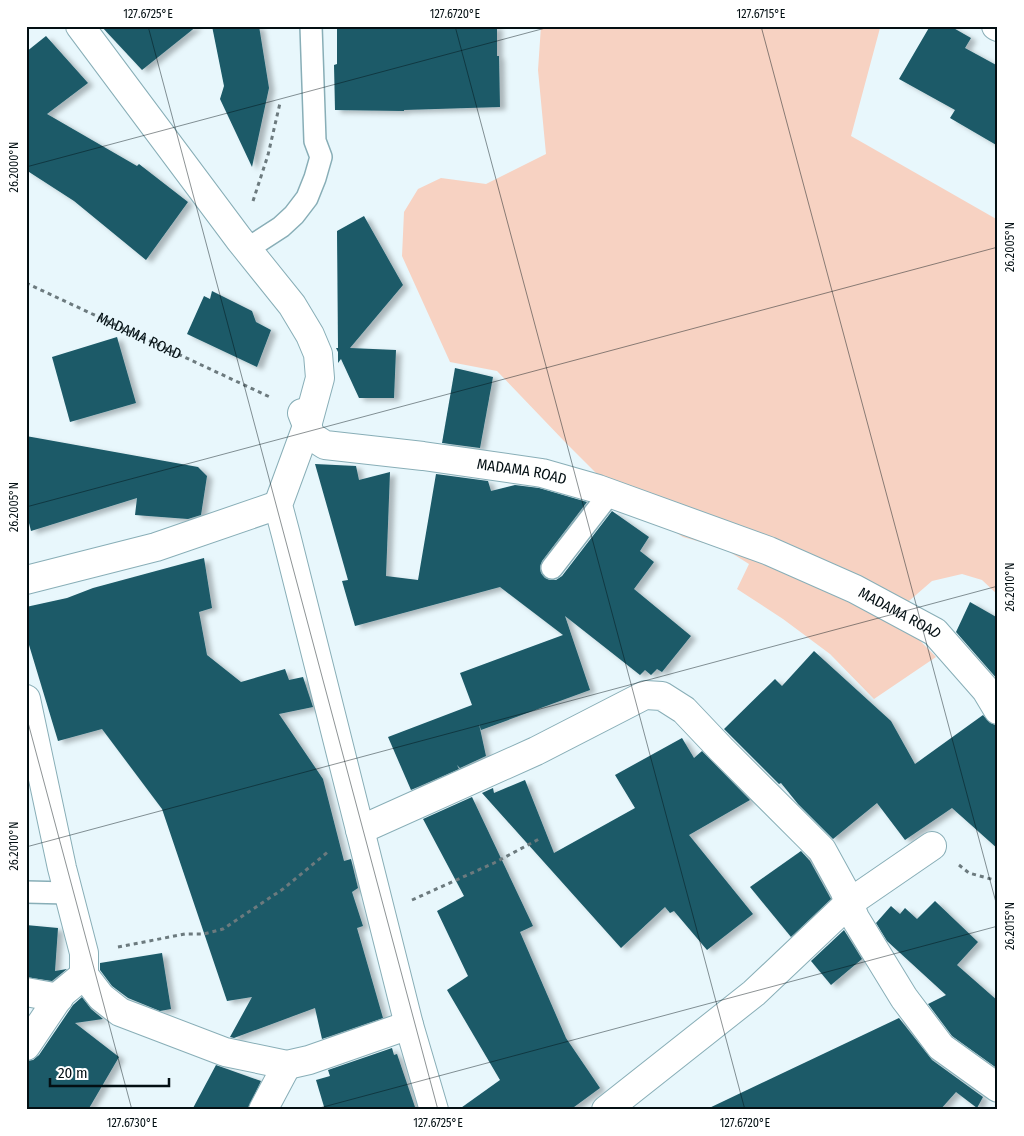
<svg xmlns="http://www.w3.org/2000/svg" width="1024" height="1136" font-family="'Fira Sans Condensed',sans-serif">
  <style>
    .green { fill: #f7d2c2 }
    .building { fill: #1b5a68; filter: url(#shadow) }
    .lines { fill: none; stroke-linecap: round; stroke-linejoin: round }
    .lane-casing { stroke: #88aeb7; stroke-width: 24 }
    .street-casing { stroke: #88aeb7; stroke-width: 30 }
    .path { stroke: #6c7a7e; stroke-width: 3; stroke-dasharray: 4 4; stroke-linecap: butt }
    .lane { stroke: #fff; stroke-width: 21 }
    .street { stroke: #fff; stroke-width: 28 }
    .ticks { fill: none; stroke: #030f13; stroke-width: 1; stroke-opacity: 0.45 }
    .labels { text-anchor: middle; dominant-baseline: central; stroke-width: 5; stroke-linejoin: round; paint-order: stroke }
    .street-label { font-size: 15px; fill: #030f13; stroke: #fff }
    .neatline { fill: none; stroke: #030f13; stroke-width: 2 }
    .ticks-label { font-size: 12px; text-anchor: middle; fill: #030f13 }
  </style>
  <defs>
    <filter id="shadow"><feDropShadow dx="5.5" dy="3" stdDeviation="2.5" flood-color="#0004"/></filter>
  </defs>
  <rect width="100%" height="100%" fill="#e8f7fc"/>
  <path class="green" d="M541,26h340l-1,2 -29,108 147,84v375l-16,-15 -20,-6 -30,7 -38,33 42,43 -62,42 -44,-45 -47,-35 -46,-30 12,-25 -24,-15 -42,-12 -62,-39 -56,-56 -68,-71 -47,-9 -48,-106 2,-44 14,-23 23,-11 45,6 60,-30 -8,-84z"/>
  <g class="building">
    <path d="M101,26h96l-55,44z"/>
    <path d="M212,26h47l10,62 -17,79 -32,-68 4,-13z"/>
    <path d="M337,26h160v30h2l1,51 -96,3v1l-69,-1 -1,-45 3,-1z"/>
    <path d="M930,26h20l21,12 -6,10 33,18v80l-48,-28 5,-8 -56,-31z"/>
    <path d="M46,36l42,47 -41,31 90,52 2,-2 49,38 -42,58 -72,-59 -48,-31v-118z"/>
    <path d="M364,216l39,69 -53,63 46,2 -2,48h-35l-18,-39 -3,4v-11l-2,-4h2l-1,-117z"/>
    <path d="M212,291l40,20 4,11 15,8 -14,37 -70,-33 17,-38 6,3z"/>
    <path d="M117,337l19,66 -66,19 -18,-65z"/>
    <path d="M455,368l38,9 -13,71 -38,-5z"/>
    <path d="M26,436l172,31 9,9 -6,39 -13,4 -53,-4 2,-17 -106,33 -5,-20z"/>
    <path d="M315,464l41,2 3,14 31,-8 -4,104 32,4 18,-106 52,7 3,10 24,-6 24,3 48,14 -45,59 -2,6 1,6 4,5 5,2h6l6,-4 50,-65 37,26 -9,14 14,11 -20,27 57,47 -29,36 -5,-3 -6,6 -6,-5 -5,5 -75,-59 25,74 -109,40 -2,-6 7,32 -26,12 -3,-3 2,4 -48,21 -23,-53 84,-32 -12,-32 103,-38 -63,-48 -145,39 -13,-45 6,-1z"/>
    <path d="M204,558l8,50 -13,4 8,43 34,27 44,-13 4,11 14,-3 10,30 -34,7 44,65 21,82 7,-2 7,29 -6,4 11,34 -6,2 26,90 -61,21 -7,-31 -81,30 -4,-1 22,-40 -25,4 -65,-192 -60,-80 -44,12 -32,-106v-28l41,-9 26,-10z"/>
    <path d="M970,602l28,16v62l-42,-48z"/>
    <path d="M814,651l77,70 24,43 68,-49 7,8 8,3v123l-46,-41 -47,32 -28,-37 -44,36 -35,-35 -17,-21 -2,1 -55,-55 51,-50 7,7z"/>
    <path d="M682,738l12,20 8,-7 48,49 -61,35 64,79 -46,36 -33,-39 -4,2 -5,-6 -44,41 -139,-155 11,-5 1,5 31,-13 29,73 81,-45 -20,-33z"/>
    <path d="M472,797l61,129 -13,6 46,106 34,50 -30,22h-112l42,-30 -53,-90 21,-14 -31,-65 27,-15 -41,-77z"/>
    <path d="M801,851l9,10 21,38 -40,38 -41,-50z"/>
    <path d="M935,901l43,41 -21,23 41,36v68l-46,-33 -24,-32 18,-9 -59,-54 -11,-18 15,-17 9,8 5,-6 12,11z"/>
    <path d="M26,925l32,3 -3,43 12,-2 -15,12 -26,-4z"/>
    <path d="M844,930l18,29 -31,26 -20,-24z"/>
    <path d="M162,953l9,56 -11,2 -32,-13 -16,-12 -12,-16v-7z"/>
    <path d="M82,997l9,12 12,10 -28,4 44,34 -31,53h-62v-49l7,-1 6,-5 34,-50z"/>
    <path d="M899,1018l33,42 51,37 -6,11 -21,-16 -16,18h-235z"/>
    <path d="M392,1048l2,7 3,-1 19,56h-91l-9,-30 14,-4 -2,-6z"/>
    <path d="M216,1065l45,16 -14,29h-55z"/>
  </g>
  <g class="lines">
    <defs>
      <g id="lane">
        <path d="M247,249l34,-22 13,-12 13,-17 8,-20 6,-21 -6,-16 -4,-115"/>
        <path d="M552,568l58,-75"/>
        <path d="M26,892l42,1"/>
      </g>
      <g id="street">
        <path d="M80,26l159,213 53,66 18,30 8,19 2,24 -13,48 -29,79 8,30 123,490 25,85"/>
        <path d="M996,26l2,1"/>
        <path id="s2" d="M302,413l9,23 14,9 98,11 119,17 56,16 171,62 86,38 80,43 51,58 12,20"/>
        <path d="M26,580l130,-33 122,-42"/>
        <path d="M26,699l36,169 22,85v22l17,22 19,15 105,40 62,13 22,-5 100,-35"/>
        <path d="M360,830l176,-79 109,-56 17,1 22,14 37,39 101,101 22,40 11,28 49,80 37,49 57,41"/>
        <path d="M26,992l33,6"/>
        <path d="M26,1046l35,-52 23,-19"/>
        <path d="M263,1110l24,-45"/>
        <path d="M606,1110l148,-117 95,-90 83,-57"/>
      </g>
    </defs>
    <use href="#lane" class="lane-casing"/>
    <use href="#street" class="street-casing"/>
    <g class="path">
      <path d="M253,201l15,-46 12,-52"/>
      <path id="s1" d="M26,283l246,115"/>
      <path d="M959,865l10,8 29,8"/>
      <path d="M412,900l82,-37 45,-24"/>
      <path d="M118,947l67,-13h19l19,-5 60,-40 46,-38"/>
    </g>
    <use href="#lane" class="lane"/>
    <use href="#street" class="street"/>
  </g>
  <path class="ticks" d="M148,26l290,1084M455,26l290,1084M761,26l237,884M26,167l527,-141M26,507l972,-260M26,715l106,395M26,847l972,-261M312,1110l686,-184"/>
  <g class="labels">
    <g class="street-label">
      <text stroke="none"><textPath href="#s1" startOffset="125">MADAMA ROAD</textPath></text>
      <text stroke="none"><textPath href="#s2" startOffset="240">MADAMA ROAD</textPath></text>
      <text stroke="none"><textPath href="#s2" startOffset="645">MADAMA ROAD</textPath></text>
    </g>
  </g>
  <rect width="1024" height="1136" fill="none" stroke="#ffffff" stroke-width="55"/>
  <path d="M50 1078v8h119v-8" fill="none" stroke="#030f13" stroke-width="2.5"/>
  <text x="58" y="1078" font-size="15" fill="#030f13" stroke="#ffffff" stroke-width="4" paint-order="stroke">20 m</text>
  <rect x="28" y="28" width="968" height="1080" class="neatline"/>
  <g class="ticks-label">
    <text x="148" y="18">127.6725°E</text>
    <text x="455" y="18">127.6720°E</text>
    <text x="761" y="18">127.6715°E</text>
    <text transform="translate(14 167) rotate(-90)" y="4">26.2000°N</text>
    <text transform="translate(1010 247) rotate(-90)" y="4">26.2005°N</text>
    <text transform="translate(14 507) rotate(-90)" y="4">26.2005°N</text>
    <text transform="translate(1010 587) rotate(-90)" y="4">26.2010°N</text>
    <text transform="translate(14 846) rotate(-90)" y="4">26.2010°N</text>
    <text transform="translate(1010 926) rotate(-90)" y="4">26.2015°N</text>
    <text x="132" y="1127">127.6730°E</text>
    <text x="438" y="1127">127.6725°E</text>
    <text x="745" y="1127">127.6720°E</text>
  </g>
</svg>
